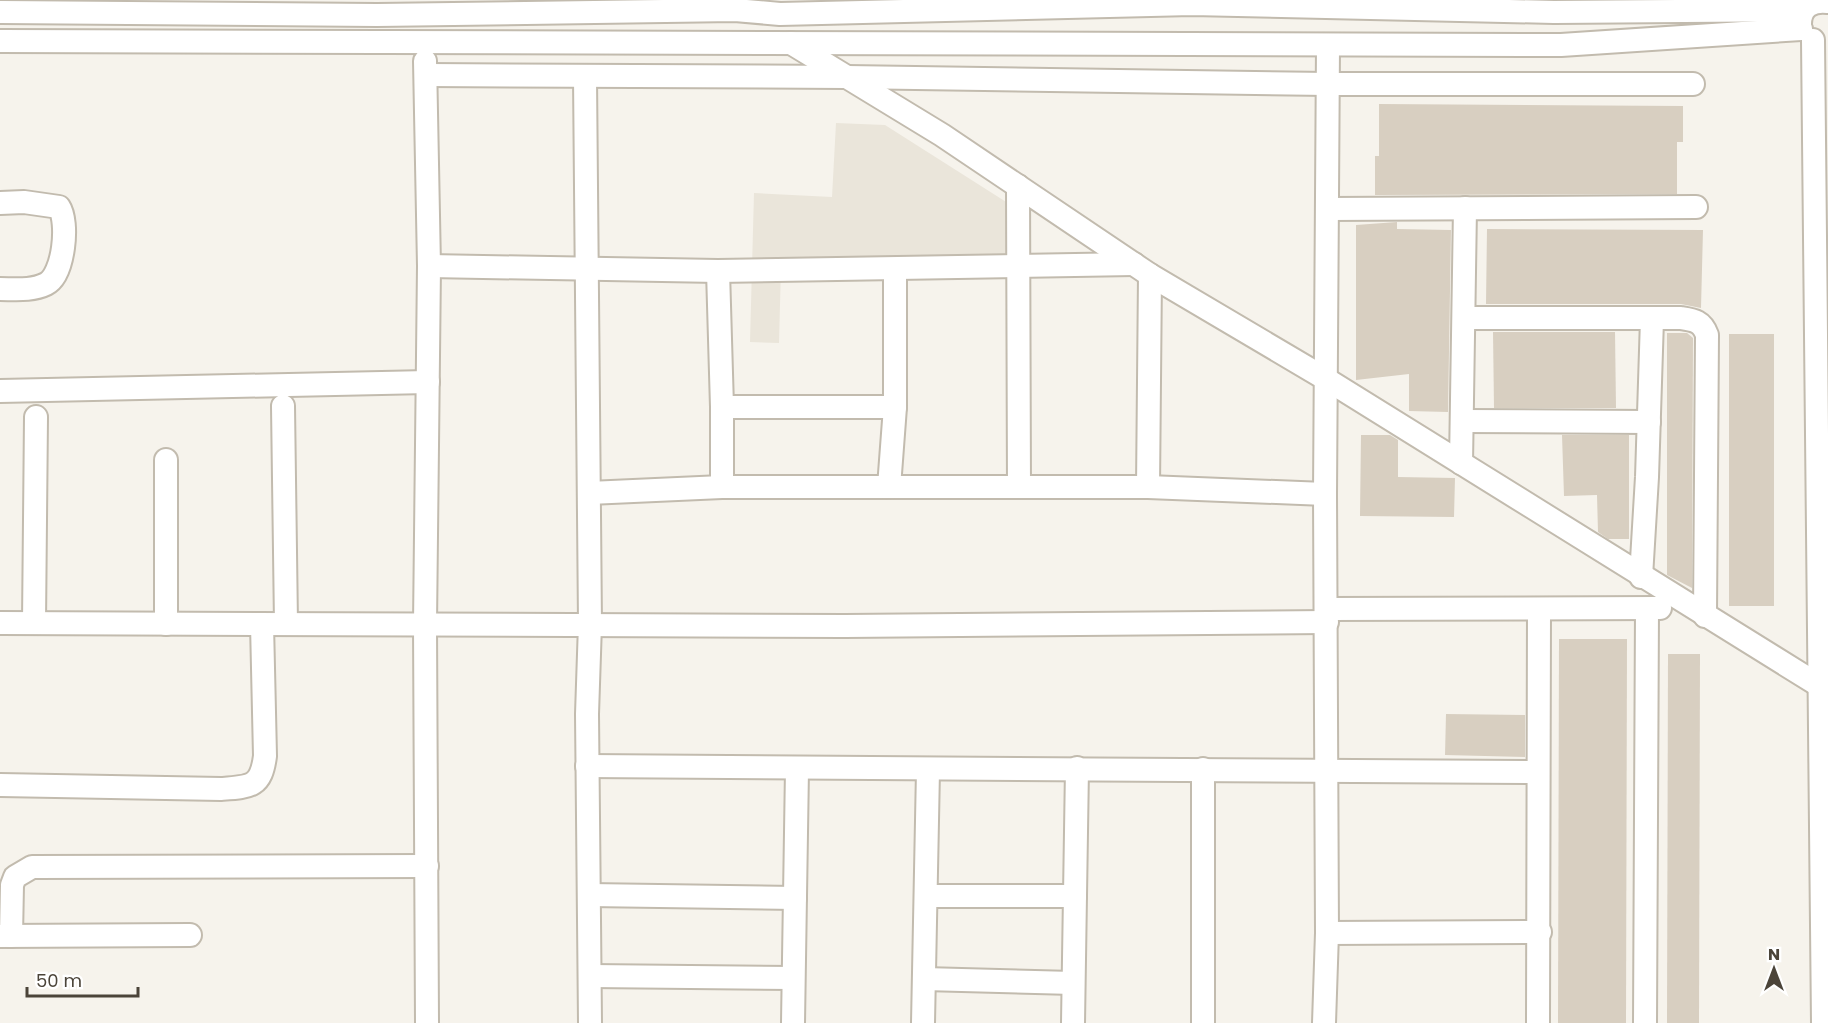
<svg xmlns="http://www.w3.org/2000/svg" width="1828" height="1023" font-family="Poppins,sans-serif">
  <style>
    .residential { fill: #eae5da }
    .building { fill: #d8cfc1 }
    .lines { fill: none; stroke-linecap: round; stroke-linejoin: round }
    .minor-casing { stroke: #c2bbae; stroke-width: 26 }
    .minor { stroke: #fff; stroke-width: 22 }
  </style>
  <rect width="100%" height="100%" fill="#f6f3ec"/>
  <path class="residential" d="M836,123l49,2 140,89 -1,59 -243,-6 -2,76 -29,-1 4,-149 78,4z"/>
  <g class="building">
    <path d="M1379,104l304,2v36h-6v52l-302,1v-39h4z"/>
    <path d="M1397,222v7l54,1 -3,182 -39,-1v-37l-53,6v-155z"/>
    <path d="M1487,229l216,1 -2,78 -20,-4h-195z"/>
    <path d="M1493,332h122l1,76h-122z"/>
    <path d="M1667,333h20l6,5 -1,250 -25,-13z"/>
    <rect x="1729" y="334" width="45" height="272"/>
    <path d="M1361,435h29l8,5v37l57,1 -1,39 -94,-1z"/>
    <path d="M1562,435h67v104h-21l-10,-7 -1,-37 -33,1z"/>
    <path d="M1559,639h68l-1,384h-68z"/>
    <path d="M1668,654h32l-1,369h-32z"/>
    <path d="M1446,714l79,1v42l-80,-2z"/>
  </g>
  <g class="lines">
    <defs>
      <g id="minor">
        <path d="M0,12l377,3 358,-5 45,4 412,-10 362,8 248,-2"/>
        <path d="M1800,24c0,-17 12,-24 28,-22"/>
        <path d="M1813,40l10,983"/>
        <path d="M0,41l1561,4 240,-16"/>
        <path d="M791,43l151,92 208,140 176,104 502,312"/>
        <path d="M425,61l4,205 -4,359 2,398"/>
        <path d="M426,75l421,2 481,7h365"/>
        <path d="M585,77l5,547 -3,90 3,309"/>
        <path d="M1018,186l1,301"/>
        <path d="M0,203l24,-1 35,5c10,15 5,68 -13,77 -14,7 -31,5 -46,5"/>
        <path d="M1329,209l367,-2"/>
        <path d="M429,266l289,5 416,-7"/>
        <path d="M895,269v138h-173v80h426l177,7"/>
        <path d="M718,271l4,136"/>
        <path d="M1465,318h216c13,2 21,3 26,17l-2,281"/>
        <path d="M0,391l428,-9"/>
        <path d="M283,406l3,218"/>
        <path d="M1463,421l186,1"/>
        <path d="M166,460v164"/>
        <path d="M1461,463l4,-255"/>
        <path d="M889,487l6,-80"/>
        <path d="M1148,487l2,-212"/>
        <path d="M589,493l133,-6"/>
        <path d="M1641,577l6,-100 5,-158"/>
        <path d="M1327,609l333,-1"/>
        <path d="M0,623l845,3 482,-4"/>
        <path d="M34,623l2,-206"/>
        <path d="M587,766c317,5 634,2 951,6"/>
        <path d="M0,785l221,4c30,-2 40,-2 44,-33l-3,-132"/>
        <path d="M589,895l206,3"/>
        <path d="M926,896h149"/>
        <path d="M1327,933l213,-1"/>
        <path d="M0,936l190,-1"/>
        <path d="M11,936l1,-51 3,-8 17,-10 395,-1"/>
        <path d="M591,976l202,2"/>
        <path d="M924,979l149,4"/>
        <path d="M793,1023l4,-254"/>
        <path d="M923,1023l5,-253"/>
        <path d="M1073,1023l4,-255"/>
        <path d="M1203,1023v-254"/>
        <path d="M1324,1023l3,-90 -2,-439 3,-448"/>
        <path d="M1538,1023l1,-413"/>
        <path d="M1645,1023l2,-414"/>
      </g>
    </defs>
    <use href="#minor" class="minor-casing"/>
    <use href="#minor" class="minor"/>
  </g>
  <g transform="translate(1774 969)" stroke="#ffffff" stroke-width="4.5" paint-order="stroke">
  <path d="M0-4.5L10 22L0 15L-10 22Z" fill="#4b4439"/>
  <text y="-9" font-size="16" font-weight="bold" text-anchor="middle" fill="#4b4439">N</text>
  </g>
  <path d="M27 987v9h111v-9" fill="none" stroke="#4b4439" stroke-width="3"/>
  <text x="36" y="987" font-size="18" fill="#4b4439" stroke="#ffffff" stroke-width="4.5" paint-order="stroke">50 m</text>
</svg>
